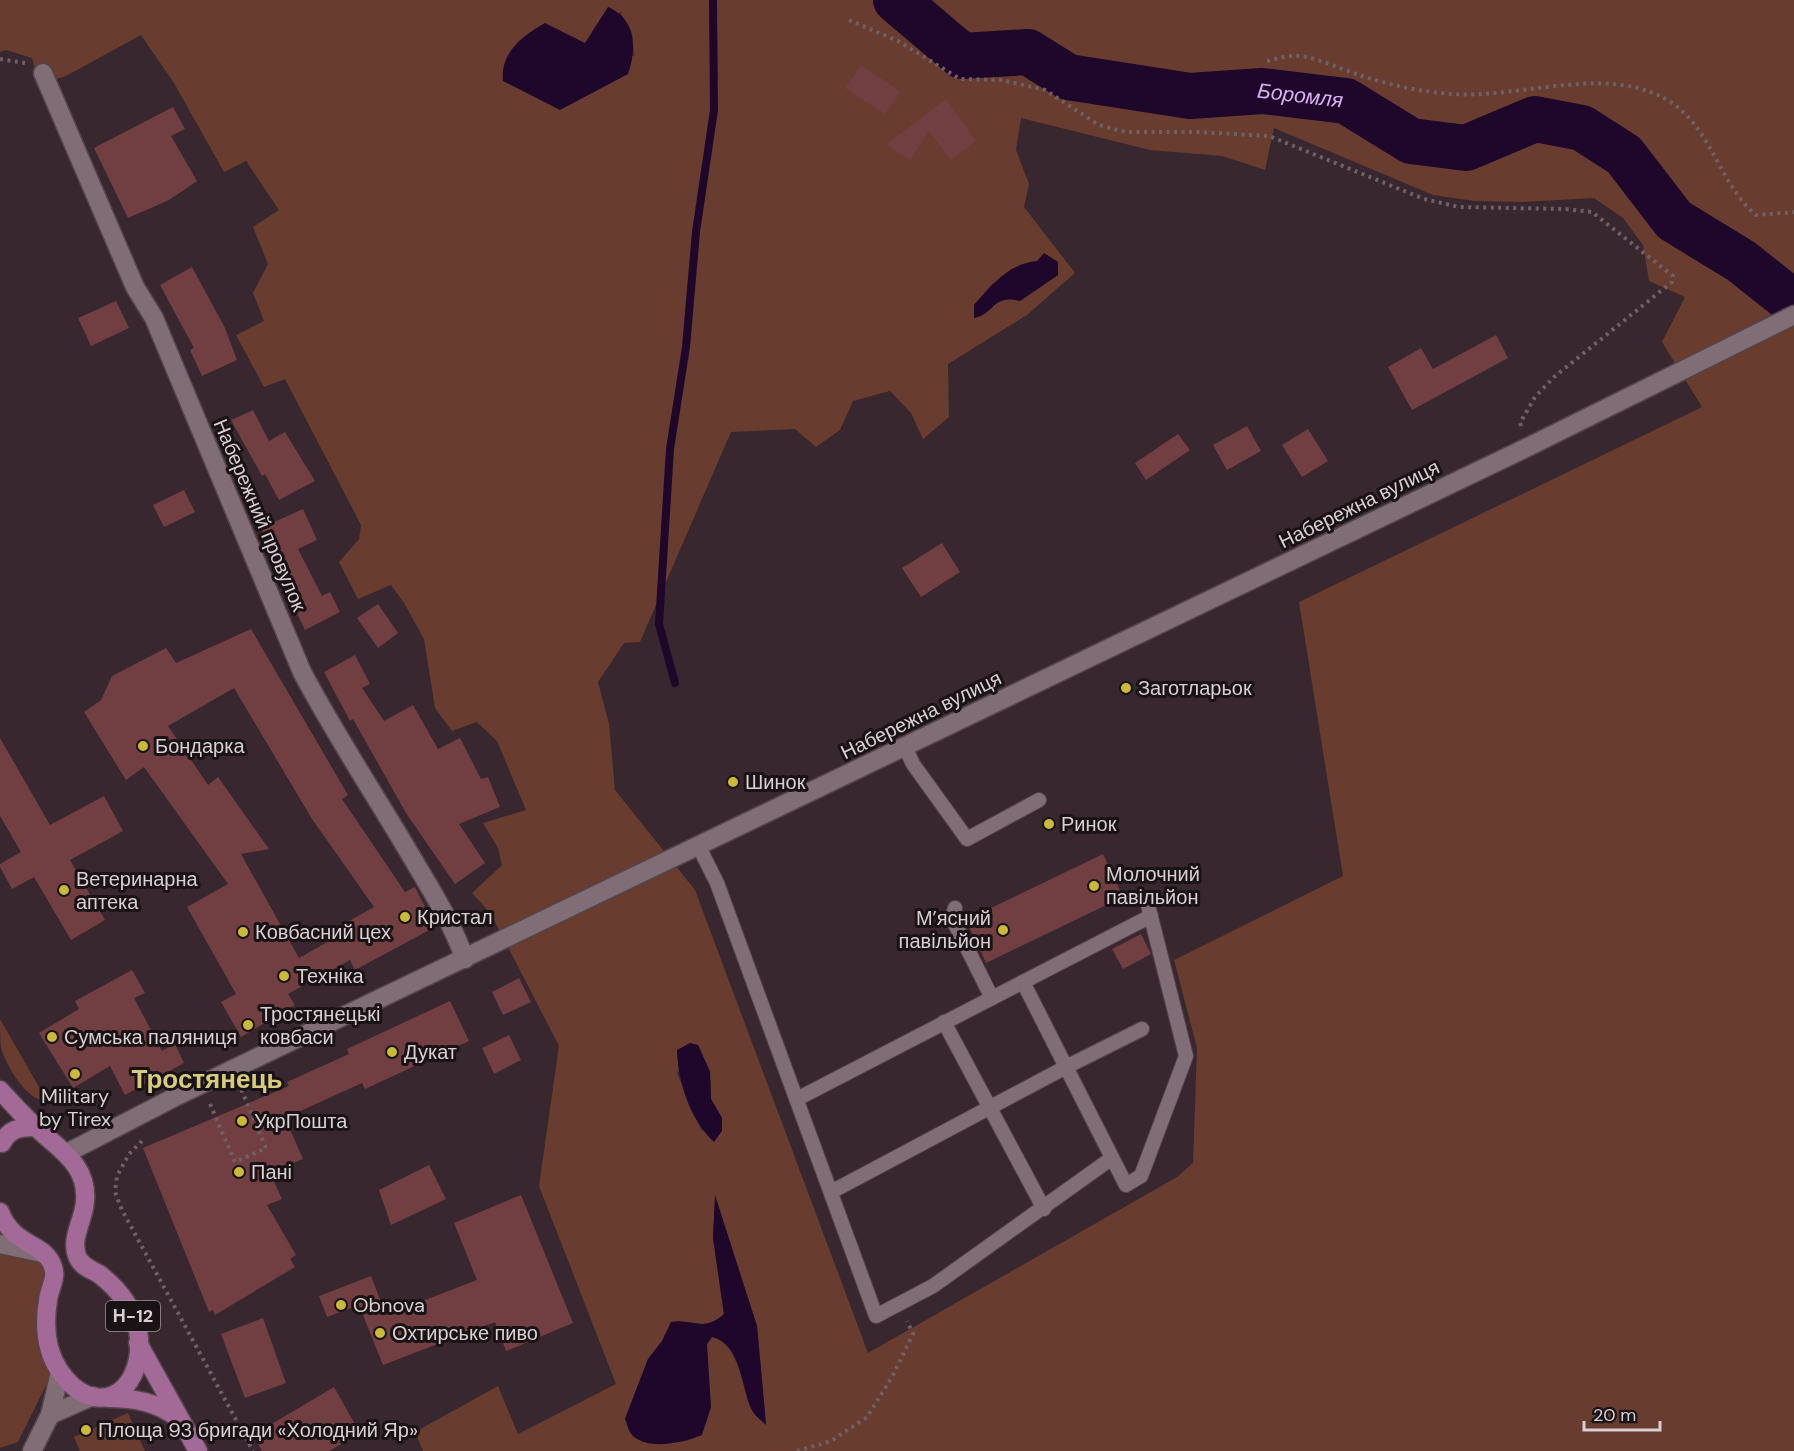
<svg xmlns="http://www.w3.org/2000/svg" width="1794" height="1451" font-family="'DM Sans',sans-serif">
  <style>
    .green { fill: #683c2f; fill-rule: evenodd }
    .water { fill: #1e072a }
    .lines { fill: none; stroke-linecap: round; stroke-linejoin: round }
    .stream { stroke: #1e072a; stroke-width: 8 }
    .river { stroke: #1e072a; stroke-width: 46 }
    .building { fill: #713f42; fill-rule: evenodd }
    .lane-casing { stroke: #53454b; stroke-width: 16 }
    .street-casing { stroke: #53454b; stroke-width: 21 }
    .secondary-casing { stroke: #53454b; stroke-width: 21 }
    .primary-casing { stroke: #53454b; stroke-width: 21 }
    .path { stroke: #6f6066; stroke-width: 4; stroke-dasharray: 3 4.5; stroke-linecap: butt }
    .lane { stroke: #816d75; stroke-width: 14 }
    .street { stroke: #816d75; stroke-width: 18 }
    .secondary { stroke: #816d75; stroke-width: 18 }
    .primary { stroke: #a36a97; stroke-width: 18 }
    .poi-dot { fill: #cbba39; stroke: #1a1315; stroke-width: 2 }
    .labels { text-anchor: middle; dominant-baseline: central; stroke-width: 6; stroke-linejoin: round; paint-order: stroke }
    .shield { fill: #1a1315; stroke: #a09699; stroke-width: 1.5 }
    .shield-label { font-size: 18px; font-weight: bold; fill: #d9ced2 }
    .street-label { font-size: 20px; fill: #d9ced2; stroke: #1a1315 }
    .poi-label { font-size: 20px; fill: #d9ced2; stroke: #1a1315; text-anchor: start }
    .water-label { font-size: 21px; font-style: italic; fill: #d9b2f4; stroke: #1a1315 }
    .district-label { font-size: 26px; font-weight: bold; fill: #d7cc7e; stroke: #1a1315 }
  </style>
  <rect width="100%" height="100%" fill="#38272e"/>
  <g class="green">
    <path d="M0,0h1794v1451h-1371l-8,-19 83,-46 20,48 98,-50 -77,-198 20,-140 -68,-132 -19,-21 30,-28 -4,-17 -15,-25 43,-13 -29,-69 -20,-19 -25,9 -17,-23 -11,-69 -20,-36 -13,-18 -33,14 -19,-37 20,-23 2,-14 -76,-146 -21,8 -28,-52 28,-14 -11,-28 15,-29 -15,-37 26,-17 -33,-49 -22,11 -50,-89 -33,-48 -75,41 -27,8 -7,-26 -26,-8 -6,2zM620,12l12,21 2,23 -49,-13zM1021,118l129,32 72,6 43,14 9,-42 159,67 41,6 48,1 72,-4 29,20 20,27 6,36 36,16 -23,45 40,65 -403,195 44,274 -169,84 23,88 -4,115 -16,14 -309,176 -173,-463 -80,-100 -6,-66 -11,-42 26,-39 16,-1 91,-210 64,-3 21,18 24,-17 13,-29 37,-10 21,22 12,26 26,-22 -1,-53 79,-49 48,-42 -51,-66 5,-23 -13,-34zM1037,261l21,14 -38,26c-19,-6 -31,6 -46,17v-13l18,-21zM698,1045l12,26 1,28 11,19 -20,13 -25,-58zM715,1197l42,129 9,98c-26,-19 -21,-79 -54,-87l-5,7 -5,91 -16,6 -25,3 -36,-25 23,-60 14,-18 9,-18c22,-5 32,10 53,-9l-11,-76z"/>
    <path d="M0,1019l46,80 -2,1c-18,0 -38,-35 -43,-52 -1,-8 -1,-20 -1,-29z"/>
    <path d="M0,1248l43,5 13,112 -38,77 -18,6z"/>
    <path d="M128,1413l17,38h-65l-6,-14z"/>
  </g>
  <g class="water">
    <path d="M608,7c28,12 29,41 20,67l-68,36 -57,-29c-3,-28 19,-45 42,-58l40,20z"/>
    <path d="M1044,253l14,9v13l-38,26c-27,-8 -25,13 -46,17v-13c19,-21 34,-41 63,-44z"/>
    <path d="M690,1043l8,2 12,27 1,27 11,19v13l-8,11c-24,-22 -36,-60 -37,-92z"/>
    <path d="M715,1195l42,131 9,99c-4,-4 -10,-8 -13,-13 -13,-23 -10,-68 -41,-75l-5,7 4,63 -9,28c-18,7 -52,16 -69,1 -4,-3 -6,-12 -8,-17l23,-60 14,-18 9,-19c21,-4 33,11 53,-8l-11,-76z"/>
  </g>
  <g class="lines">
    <path class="stream" d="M675,683l-16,-59 11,-175 16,-102 10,-115 18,-122 -1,-110"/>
    <path class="river" id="s1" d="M896,0l66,56 66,-4 40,25 122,19 72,-5 84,10 65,40 55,7 69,-29 47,9 42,27 50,65 67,41 53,42"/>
  </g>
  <g class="building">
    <path d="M861,65l40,27 -16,22 -40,-26z"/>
    <path d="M946,99l30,42 -25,19 -22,-29 -19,29 -24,-15z"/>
    <path d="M173,107l12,22 -14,7 26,45 -28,19 -41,18 -34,-70z"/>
    <path d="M192,267l33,61 12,32 -35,16 -12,-26 4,-2 -34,-63z"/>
    <path d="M116,301l13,27 -38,18 -13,-28z"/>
    <path d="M1496,335l12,23 -96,52 -24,-43 33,-19 12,21z"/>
    <path d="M253,410l16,31 16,-9 30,49 -36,19 -14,-26 -3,2 -31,-56z"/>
    <path d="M1247,426l14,25 -34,19 -14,-25z"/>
    <path d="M1308,429l20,32 -26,16 -20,-32z"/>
    <path d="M1178,434l12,16 -44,30 -11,-17z"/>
    <path d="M184,490l11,22 -31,15 -11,-22z"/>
    <path d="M303,509l14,31 -19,9 24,47 8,-4 10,20 -35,18 -29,-60 4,-2 -19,-40z"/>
    <path d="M942,543l18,29 -39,25 -19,-29z"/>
    <path d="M378,604l20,29 -20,15 -21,-30z"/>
    <path d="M251,629l97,166 -6,4 63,93 10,-5 20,40 -80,43 -5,-10 -62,34 7,11 -54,32 -20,-35 15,-8 -49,-87 41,-23 -84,-117 -18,13 -42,-68 17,-12 11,-24 54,-28 10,15zM234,688l78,131 62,88 -39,22 3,7 -39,22 -58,-104 28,-5 -51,-72 -10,8 -40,-59z"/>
    <path d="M355,655l15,29 -8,4 22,33 29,-16 25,44 22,-11 21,41 7,-2 12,30 -41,17 26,39 -30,21 -49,-71 -53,-94 -3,2 -26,-49z"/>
    <path d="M0,738l50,87 54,-29 19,35 -53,29 35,60 -34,20 -37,-63 -22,12 -12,-22v-3l21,-12 -21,-36z"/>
    <path d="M1103,854l20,43 -137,66 -20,-43z"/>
    <path d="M1141,934l10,20 -28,15 -11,-20z"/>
    <path d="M132,970l13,23 -11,5 28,53 13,-7 9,19 -59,32 -15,-29 -37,22 -34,-55 40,-24 -4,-8z"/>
    <path d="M519,978l12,24 -28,13 -11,-23z"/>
    <path d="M450,1001l19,40 -104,48 -3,-6 -77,35 18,41 -33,14 12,26 -15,6 29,50 -6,4 5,8 -80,48 -2,-5 -4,2 -66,-164 146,-62 -2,-4 62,-28 -2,-5z"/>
    <path d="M509,1035l12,25 -27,14 -12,-26z"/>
    <path d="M429,1165l17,34 -55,26 -12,-35z"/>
    <path d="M521,1195l52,128 -67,28 -11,-29 -112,43 -24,-60 -32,12 -8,-21 52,-20 15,39 91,-35 -23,-57z"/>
    <path d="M263,1318l23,65 -41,15 -24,-64z"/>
    <path d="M334,1387l26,46 -31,18h-67l-9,-16z"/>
  </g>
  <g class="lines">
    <defs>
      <g id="lane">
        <path d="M905,747l8,17 54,75 72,-39"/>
        <path d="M699,847l18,36 159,433 57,-30 179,-128"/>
        <path d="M955,908l-3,10 40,80 159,-82"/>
        <path d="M1023,982l43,85 76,-38"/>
        <path d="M944,1022l100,187"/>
        <path d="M797,1099l195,-101"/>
        <path d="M831,1192l235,-125 60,118 15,-9 45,-120 -39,-155"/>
      </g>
      <g id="street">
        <path d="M43,73l92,214 19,31 148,354c35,66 77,129 115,194 18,30 36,60 48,93"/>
        <path d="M0,1244l42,9"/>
        <path d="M50,1415l43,-19"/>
        <path d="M32,1451l18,-36 10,-43"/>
      </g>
      <path id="secondary" d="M67,1153l108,-56 1355,-651 264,-131"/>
      <g id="primary">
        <path d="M0,1090c12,13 24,27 38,39 22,21 50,36 47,72 -1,20 -16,38 -7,57 4,9 13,11 21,16 20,15 38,38 40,64 4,57 -45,84 -80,32 -14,-21 -15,-45 -11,-70 2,-15 11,-23 3,-38 -11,-20 -38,-17 -51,-50"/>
        <path d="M2,1143c7,-14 18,-16 33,-16"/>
        <path d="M138,1343l60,108"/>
        <path d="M108,1398c26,0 49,4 70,20"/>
      </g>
    </defs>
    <use href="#lane" class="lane-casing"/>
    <use href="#street" class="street-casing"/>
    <use href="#secondary" class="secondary-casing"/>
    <use href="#primary" class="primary-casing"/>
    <g class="path">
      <path d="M849,20l49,21 62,38 42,1 43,10 54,35 26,7h73l71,4 155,63 35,8 106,2 27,3 81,64 -1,6 -118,95 -19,20 -15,26 2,5"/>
      <path d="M0,59l25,4"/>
      <path d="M1267,61c9,-2 18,-5 27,-5 15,-2 49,14 65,19 30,10 62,17 94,19 68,5 158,-32 219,9 40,27 48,82 84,112l38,-3"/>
      <path d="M210,1104l25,58 31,-14 -25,-59"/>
      <path d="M142,1141l-13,13 -12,22 -2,16 7,18 131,241"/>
      <path d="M797,1451l34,-10 36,-24 25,-40 21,-43 -6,-13"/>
    </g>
    <use href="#lane" class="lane"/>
    <use href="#street" class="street"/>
    <use href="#secondary" class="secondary"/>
    <use href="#primary" class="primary"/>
  </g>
  <g class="poi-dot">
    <circle cx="1126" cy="688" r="6"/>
    <circle cx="143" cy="746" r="6"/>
    <circle cx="733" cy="782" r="6"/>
    <circle cx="1049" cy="824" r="6"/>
    <circle cx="1094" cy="886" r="6"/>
    <circle cx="64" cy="890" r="6"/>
    <circle cx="405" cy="917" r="6"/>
    <circle cx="1003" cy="930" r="6"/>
    <circle cx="243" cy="932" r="6"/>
    <circle cx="284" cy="976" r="6"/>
    <circle cx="248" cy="1025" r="6"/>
    <circle cx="52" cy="1037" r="6"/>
    <circle cx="392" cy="1052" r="6"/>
    <circle cx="75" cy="1074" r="6"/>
    <circle cx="242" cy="1121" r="6"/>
    <circle cx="239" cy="1172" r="6"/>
    <circle cx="341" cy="1305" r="6"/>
    <circle cx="380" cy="1333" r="6"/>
    <circle cx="86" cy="1430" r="6"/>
  </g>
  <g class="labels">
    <rect class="shield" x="106" y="1301" width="54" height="30" rx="4.5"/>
    <g class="shield-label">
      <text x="133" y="1316">Н-12</text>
    </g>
    <g class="street-label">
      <text transform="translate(1359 504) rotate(-26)">Набережна вулиця</text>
      <text transform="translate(260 515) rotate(67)">Набережний провулок</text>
      <text transform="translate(921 715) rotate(-26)">Набережна вулиця</text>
    </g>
    <g class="poi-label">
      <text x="1138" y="688">Заготларьок</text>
      <text x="155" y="746">Бондарка</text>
      <text x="745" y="782">Шинок</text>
      <text x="1061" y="824">Ринок</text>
      <text x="1106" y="874">Молочний<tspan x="1106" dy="23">павільйон</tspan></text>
      <text x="76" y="879">Ветеринарна<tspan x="76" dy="23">аптека</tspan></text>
      <text x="417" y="917">Кристал</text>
      <text x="991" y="918" text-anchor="end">М’ясний<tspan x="991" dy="23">павільйон</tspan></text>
      <text x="255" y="932">Ковбасний цех</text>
      <text x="296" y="976">Техніка</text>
      <text x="260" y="1014">Тростянецькі<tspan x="260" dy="23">ковбаси</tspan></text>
      <text x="64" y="1037">Сумська паляниця</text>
      <text x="404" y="1052">Дукат</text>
      <text x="75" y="1096" text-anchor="middle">Military<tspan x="75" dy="23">by Tirex</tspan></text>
      <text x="254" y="1121">УкрПошта</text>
      <text x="251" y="1172">Пані</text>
      <text x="353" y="1305">Obnova</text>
      <text x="392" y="1333">Охтирське пиво</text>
      <text x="98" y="1430">Площа 93 бригади «Холодний Яр»</text>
    </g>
    <g class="water-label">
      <text stroke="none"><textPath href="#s1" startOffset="434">Боромля</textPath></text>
    </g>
    <g class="district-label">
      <text x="207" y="1079">Тростянець</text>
    </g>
  </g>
  <path d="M1584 1421v9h76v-9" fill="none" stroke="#d9ced2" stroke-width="3"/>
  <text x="1593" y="1421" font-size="18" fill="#d9ced2" stroke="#1a1315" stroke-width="4.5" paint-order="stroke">20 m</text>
</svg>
